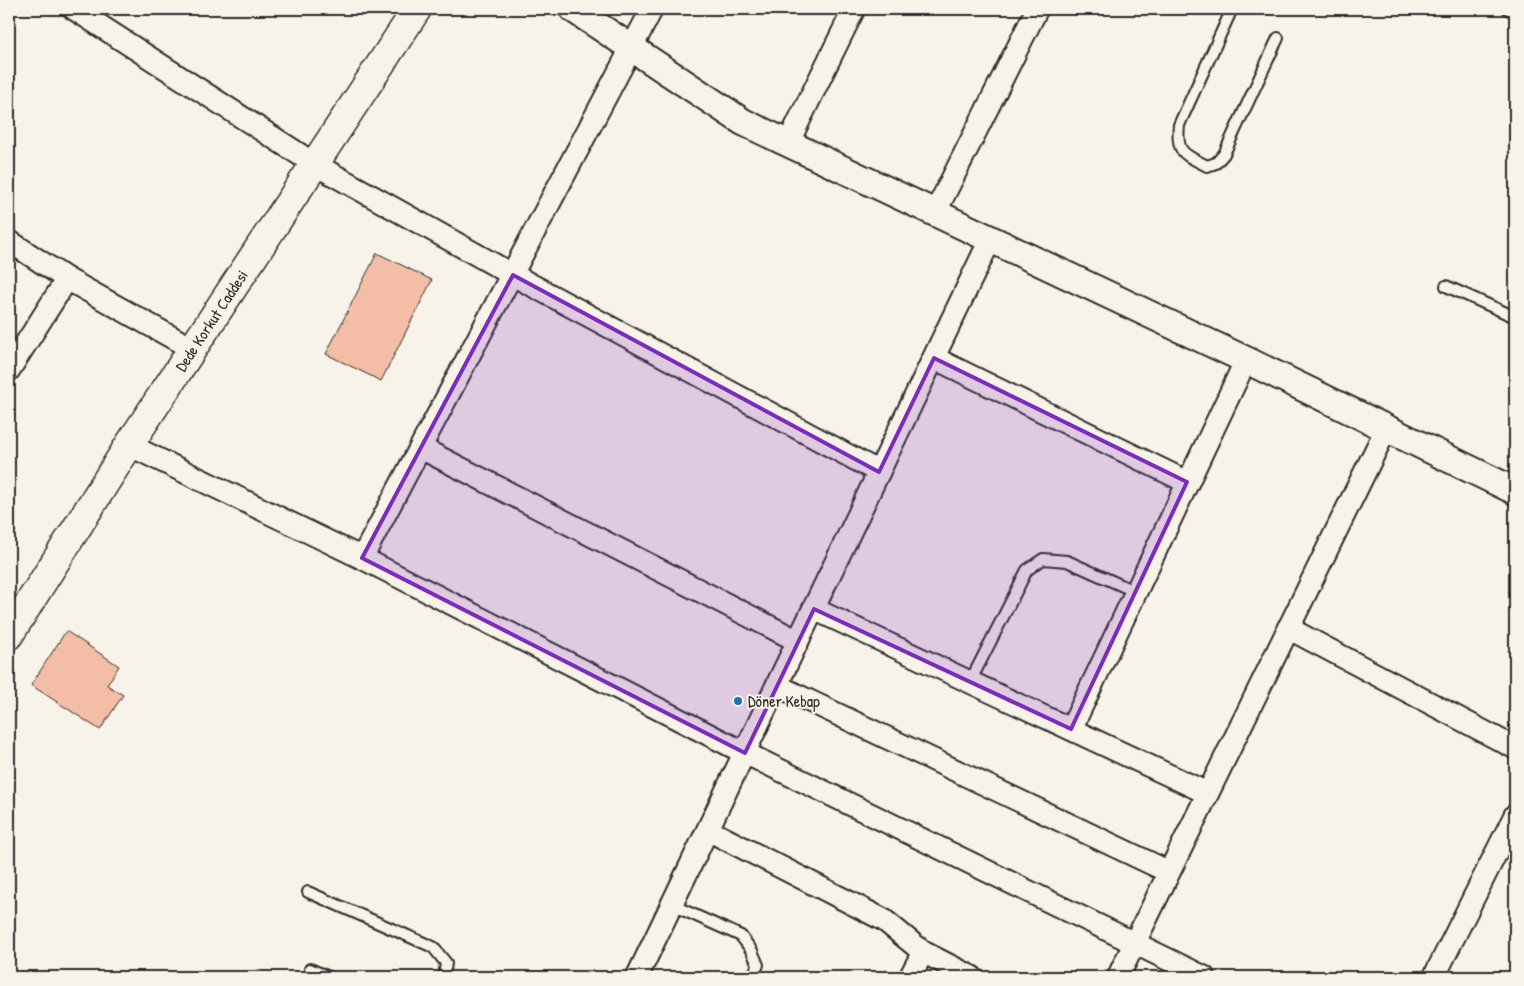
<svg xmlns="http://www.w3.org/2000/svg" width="1524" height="986" font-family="'Patrick Hand',sans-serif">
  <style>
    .building { fill: #f4bea6; stroke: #2b2b2b }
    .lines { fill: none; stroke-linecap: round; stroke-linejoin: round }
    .service-casing { stroke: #2b2b2b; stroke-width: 14 }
    .minor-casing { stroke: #2b2b2b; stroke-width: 25 }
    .tertiary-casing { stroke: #2b2b2b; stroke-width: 30 }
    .secondary-casing { stroke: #2b2b2b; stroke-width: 31 }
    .service { stroke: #f7f3e8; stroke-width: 10 }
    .minor { stroke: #f7f3e8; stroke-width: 21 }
    .tertiary { stroke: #f7f3e8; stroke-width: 26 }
    .secondary { stroke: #f7f3e8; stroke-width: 28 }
    .marked { fill: #7b2cbf; fill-opacity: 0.2; stroke: #7b2cbf; stroke-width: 4; stroke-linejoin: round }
    .poi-dot { fill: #1f6fb2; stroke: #f7f3e8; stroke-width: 2 }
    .labels { text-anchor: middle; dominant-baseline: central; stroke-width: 4; stroke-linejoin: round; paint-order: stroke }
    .street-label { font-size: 16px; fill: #2b2b2b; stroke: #f7f3e8 }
    .poi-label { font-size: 16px; fill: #2b2b2b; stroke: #f7f3e8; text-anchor: start }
  </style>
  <rect width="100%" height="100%" fill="#f7f3e8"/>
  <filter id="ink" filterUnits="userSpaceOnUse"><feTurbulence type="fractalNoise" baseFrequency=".02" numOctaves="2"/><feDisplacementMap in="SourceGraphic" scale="10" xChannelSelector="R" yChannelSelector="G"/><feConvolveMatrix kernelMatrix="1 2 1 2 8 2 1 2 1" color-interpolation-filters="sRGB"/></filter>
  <g filter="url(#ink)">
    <g class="building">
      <path d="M377,253l55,27 -51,101 -55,-27z"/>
      <path d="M66,631l53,35 -12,19 16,10 -23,35 -69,-45z"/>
    </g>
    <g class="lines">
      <defs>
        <g id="service">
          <path d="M1232,9l-53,116c-3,29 5,29 28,41l9,-3 8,-9 54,-116"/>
          <path d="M1508,9l7,3"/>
          <path d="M1446,286l69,31"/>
          <path d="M970,682l57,-112 16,-11 24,2 67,30"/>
          <path d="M308,892l125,55 13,16 -2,14"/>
          <path d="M672,905l69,31 11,15 6,14 -6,12"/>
          <path d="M310,969l19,8"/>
        </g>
        <g id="minor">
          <path d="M74,9l242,156 197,110 366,197"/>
          <path d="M788,143l66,-134"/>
          <path d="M935,213l102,-204"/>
          <path d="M9,241l58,38 126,70"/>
          <path d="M934,358l253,124"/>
          <path d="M9,370l58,-91"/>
          <path d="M129,445l233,113 383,195 459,224"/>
          <path d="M421,448l377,193"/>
          <path d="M362,558l290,-549"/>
          <path d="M814,609l393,184"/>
          <path d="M1288,628l227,120"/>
          <path d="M778,686l391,186"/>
          <path d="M1071,729l175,-369"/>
          <path d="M708,830l176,90 39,32 49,25"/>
          <path d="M637,977l353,-737"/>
          <path d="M910,977l13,-25"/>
          <path d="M1118,977l268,-548"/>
          <path d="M1434,977l81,-162"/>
        </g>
        <path id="tertiary" d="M573,9l170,113 503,238 269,131"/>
        <g id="secondary">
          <path id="s1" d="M9,635l120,-190 288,-436"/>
        </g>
      </defs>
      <use href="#service" class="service-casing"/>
      <use href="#minor" class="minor-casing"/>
      <use href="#tertiary" class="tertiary-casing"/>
      <use href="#secondary" class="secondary-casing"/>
      <use href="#service" class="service"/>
      <use href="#minor" class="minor"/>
      <use href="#tertiary" class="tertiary"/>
      <use href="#secondary" class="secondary"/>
    </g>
  </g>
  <path class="marked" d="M513,275l366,197 55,-114 253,124 -116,247 -257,-120 -69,144 -383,-195z"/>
  <circle class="poi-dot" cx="738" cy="701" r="5"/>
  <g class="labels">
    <g class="street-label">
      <text stroke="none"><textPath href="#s1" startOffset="374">Dede Korkut Caddesi</textPath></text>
    </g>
    <g class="poi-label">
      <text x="748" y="701">Döner Kebap</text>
    </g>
  </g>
  <rect width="1524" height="986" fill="none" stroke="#f7f3e8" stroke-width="30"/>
  <rect x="15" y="15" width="1494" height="956" fill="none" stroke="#2b2b2b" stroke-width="2" filter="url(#ink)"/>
</svg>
